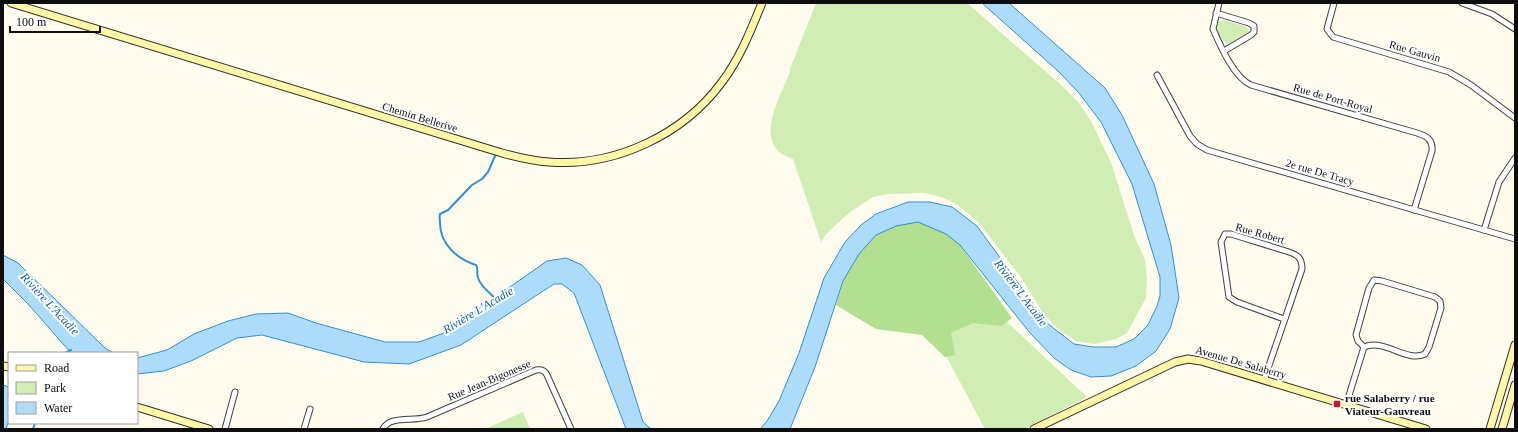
<svg xmlns="http://www.w3.org/2000/svg" width="1518" height="432" font-family="Georgia,serif">
  <style>
    .green { fill: #d0edb3 }
    .forest { fill: #b3df91 }
    .water { fill: #addcfb; stroke: #2e91d8 }
    .lines { fill: none; stroke-linecap: round; stroke-linejoin: round }
    .stream { stroke: #2e91d8; stroke-width: 2 }
    .street-casing { stroke: #404040; stroke-width: 7 }
    .secondary-casing { stroke: #2f2f2f; stroke-width: 9 }
    .street { stroke: #fff; stroke-width: 5 }
    .secondary { stroke: #fff7a8; stroke-width: 7 }
    .poi-dot { fill: #c81a1e; stroke: #fff; stroke-width: 1.5 }
    .labels { text-anchor: middle; dominant-baseline: central; stroke-width: 4; stroke-linejoin: round; paint-order: stroke }
    .street-label { font-size: 11px; fill: #0d0d0d; stroke: #fff }
    .poi-label { font-size: 11px; font-weight: bold; fill: #0d0d0d; stroke: #fff; text-anchor: start }
    .water-label { font-size: 12px; font-style: italic; fill: #0c61a9; stroke: #fff }
  </style>
  <rect width="100%" height="100%" fill="#fffced"/>
  <g class="green">
    <path d="M816,3h151l93,81 18,18 13,19 20,42 24,75 10,21 2,21 -1,18 -19,35 -11,6 -22,5 -18,-3 -19,-13 -14,-15 -22,-36 -42,-54 -20,-17 -13,-7 -12,-4 -10,-2 -36,1 -15,3 -23,15 -24,22 -5,8 -28,-83c-4,-2 -10,-4 -14,-7 -21,-20 3,-59 11,-80v-3z"/>
    <path d="M1224,20l23,7 2,5 -19,11h-4c-6,-5 -11,-13 -8,-21z"/>
    <path d="M991,307l96,90 -62,32h-40l-49,-92z"/>
    <path d="M523,412l7,17h-45z"/>
  </g>
  <path class="forest" d="M918,222l28,12 14,11 52,73 -11,8 -28,-3 -22,10 4,22 -10,2 -23,-22 -46,-6 -40,-24 8,-26 15,-25 17,-19 20,-9z"/>
  <g class="water">
    <path d="M982,3h27l96,85 17,27 32,69 17,61 8,53 -9,31 -14,22 -20,15 -25,10 -20,1 -20,-7 -17,-12 -24,-25 -70,-88 -14,-11 -28,-12 -22,4 -20,9 -17,19 -16,27 -28,86 -25,62h-30l7,-8 12,-20 20,-48 25,-75 21,-36 16,-17 15,-11 32,-12h22l22,5 25,19 70,97 27,21 19,3h23l18,-8 14,-14 9,-19 3,-10v-19l-28,-93 -31,-62 -22,-29 -20,-21z"/>
    <path d="M3,255l15,8 87,85 9,5h-43l-42,-48 -26,-26z"/>
    <path d="M566,258l16,7 18,20 43,137 8,7h-25l-52,-136 -12,-9h-8l-17,11 -76,50 -52,19 -45,-2 -102,-27 -25,3 -46,23 -27,10 -27,3v-16l30,-8 27,-16 34,-13 28,-7 32,-1 28,10 69,19h34l25,-9 103,-72z"/>
    <path d="M3,385l6,2v33l-3,9h-3z"/>
  </g>
  <g class="lines">
    <g class="stream">
      <path d="M495,156l-7,16 -6,7 -10,6 -24,25 -8,4c-1,4 0,6 0,9 0,21 17,36 36,42 3,5 0,8 2,13 3,9 11,14 18,21"/>
      <path d="M65,353l6,-3"/>
      <path d="M33,429l2,-6"/>
    </g>
    <defs>
      <g id="street">
        <path d="M1219,3l-6,26c7,16 21,49 38,56l166,48c10,3 16,7 15,18l-18,59"/>
        <path d="M1334,3l-7,26 6,8 116,35 22,13 44,33"/>
        <path d="M1462,3l30,11 23,15"/>
        <path d="M1216,13l33,10 5,3v6l-3,3 -27,16"/>
        <path d="M1157,75l33,61 7,8 10,6 308,89"/>
        <path d="M1484,230l15,-48 16,-24"/>
        <path d="M1264,380l38,-111c0,-11 -4,-14 -13,-17l-58,-18h-6l-4,8 8,55 8,5 47,17"/>
        <path d="M1346,405l18,-58c21,-9 42,16 61,7l4,-7 12,-39 -1,-7 -5,-4 -53,-16 -8,-1 -5,8 -13,47 2,6 6,6"/>
        <path d="M225,429l10,-37"/>
        <path d="M304,429l6,-20"/>
        <path d="M383,429c7,-14 30,-7 44,-12l109,-47c5,-1 9,0 11,5l24,54"/>
      </g>
      <g id="secondary">
        <path d="M11,3l491,150c15,4 31,8 47,9 66,5 134,-27 173,-80 18,-24 29,-52 40,-79"/>
        <path d="M3,366l6,1"/>
        <path d="M137,407l72,22"/>
        <path d="M1034,429l141,-67 13,-3 13,2 225,68"/>
        <path d="M1490,429l25,-84"/>
        <path d="M1502,429l13,-44"/>
      </g>
    </defs>
    <use href="#street" class="street-casing"/>
    <use href="#secondary" class="secondary-casing"/>
    <use href="#street" class="street"/>
    <use href="#secondary" class="secondary"/>
  </g>
  <rect class="poi-dot" x="1333" y="400" width="8" height="8" rx="2"/>
  <g class="labels">
    <g class="street-label">
      <text transform="translate(1415 51) rotate(16)">Rue Gauvin</text>
      <text transform="translate(1333 98) rotate(16)">Rue de Port-Royal</text>
      <text transform="translate(420 117) rotate(17)">Chemin Bellerive</text>
      <text transform="translate(1320 172) rotate(16)">2e rue De Tracy</text>
      <text transform="translate(1260 233) rotate(16)">Rue Robert</text>
      <text transform="translate(1241 362) rotate(16)">Avenue De Salaberry</text>
      <text transform="translate(489 380) rotate(-23)">Rue Jean-Bigonesse</text>
    </g>
    <g class="poi-label">
      <text x="1345" y="398">rue Salaberry / rue<tspan x="1345" dy="13">Viateur-Gauvreau</tspan></text>
    </g>
    <g class="water-label">
      <text transform="translate(1021 293) rotate(53)">Rivière L'Acadie</text>
      <text transform="translate(50 304) rotate(47)">Rivière L'Acadie</text>
      <text transform="translate(478 310) rotate(-31)">Rivière L'Acadie</text>
    </g>
  </g>
  <rect width="1518" height="432" fill="none" stroke="#0d0d0d" stroke-width="8"/>
  <rect x="8" y="352" width="130" height="72" fill="#ffffff" stroke="#9e9e9e"/>
  <rect x="16" y="365" width="20" height="6" fill="#fff7a8" stroke="#9e9e9e"/>
  <text x="44" y="372" font-size="12" fill="#0d0d0d">Road</text>
  <rect x="16" y="382" width="20" height="12" fill="#d0edb3" stroke="#9e9e9e"/>
  <text x="44" y="392" font-size="12" fill="#0d0d0d">Park</text>
  <rect x="16" y="402" width="20" height="12" fill="#addcfb" stroke="#9e9e9e"/>
  <text x="44" y="412" font-size="12" fill="#0d0d0d">Water</text>
  <path d="M10 26v6h90v-6" fill="none" stroke="#0d0d0d" stroke-width="2"/>
  <text x="16" y="26" font-size="12" fill="#0d0d0d" stroke="#ffffff" stroke-width="3" paint-order="stroke">100 m</text>
</svg>
